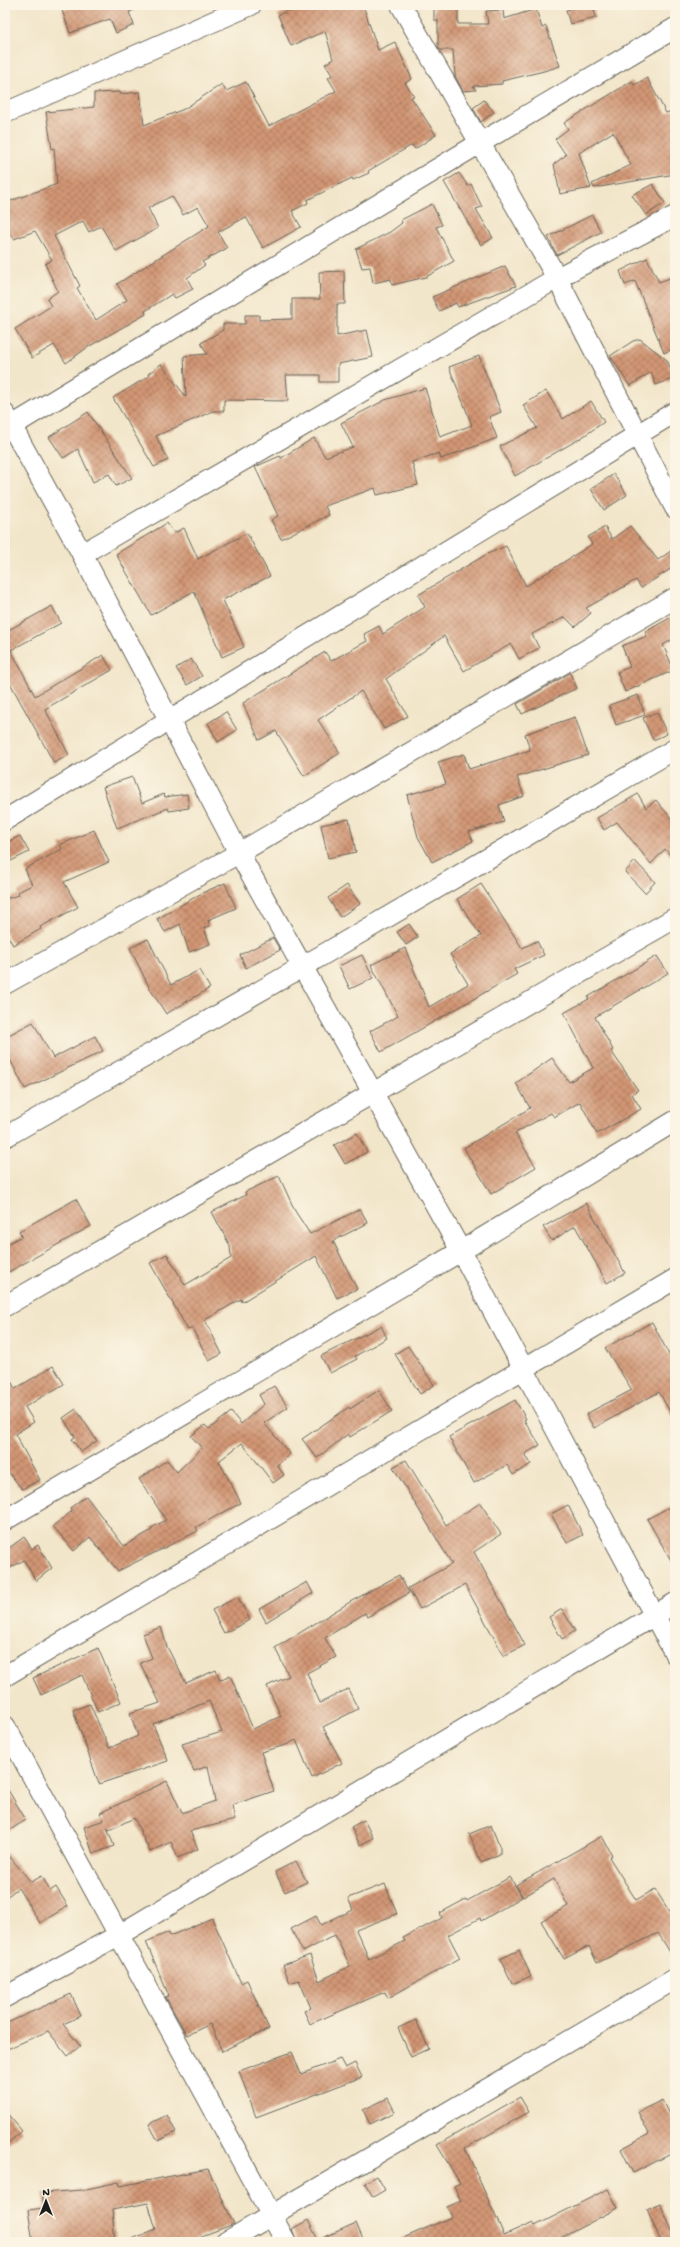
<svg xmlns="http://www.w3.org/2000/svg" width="680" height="2247" font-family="'Gochi Hand',sans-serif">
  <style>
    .building { fill: url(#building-cross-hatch); fill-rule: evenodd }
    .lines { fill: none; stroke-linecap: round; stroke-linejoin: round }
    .street-casing { stroke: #676359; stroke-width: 22 }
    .street { stroke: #fff; stroke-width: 20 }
  </style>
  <defs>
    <pattern id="building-cross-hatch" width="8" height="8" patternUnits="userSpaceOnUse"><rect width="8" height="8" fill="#d29674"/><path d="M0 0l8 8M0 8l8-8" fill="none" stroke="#aa7a5e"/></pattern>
  </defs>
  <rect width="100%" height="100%" fill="#fcf5e5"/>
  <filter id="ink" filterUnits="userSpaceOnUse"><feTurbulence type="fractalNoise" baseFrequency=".025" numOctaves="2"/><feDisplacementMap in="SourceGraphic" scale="8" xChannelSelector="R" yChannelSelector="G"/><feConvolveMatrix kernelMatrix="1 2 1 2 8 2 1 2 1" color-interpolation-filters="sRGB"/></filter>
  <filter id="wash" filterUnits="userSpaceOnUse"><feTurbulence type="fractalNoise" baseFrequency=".012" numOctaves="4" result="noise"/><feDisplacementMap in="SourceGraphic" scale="16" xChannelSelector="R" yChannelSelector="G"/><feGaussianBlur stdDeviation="0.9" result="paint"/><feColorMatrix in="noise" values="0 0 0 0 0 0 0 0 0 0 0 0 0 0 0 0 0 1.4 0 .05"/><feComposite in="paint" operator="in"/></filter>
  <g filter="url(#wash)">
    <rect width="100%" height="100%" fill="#f2e6ca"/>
    <g id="blocks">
      <g class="building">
        <path d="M77,5h65v2l-13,5 5,13 -18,8 -6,-14 -40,14 -8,-23z"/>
        <path d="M301,5h62l15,45 17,-8 17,37 -7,4 9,13 -3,1 25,38 -21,14 -3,-4 -44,26 1,2 -16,7 -1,-2 -45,22 1,3 -16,8 9,16 -38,21 -17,-31 -28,15 9,16 -25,14 3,3 -18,13 6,11 -18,9 -3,-4 -27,17 1,3 -58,33 -22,16 -12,-18 -22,13 -17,-29 36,-23 -4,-7 11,-8 -13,-27 7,-4 -17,-29 -21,8 -2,-4 -7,2v-34l52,-19 -3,-36 -2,1 -6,-37 48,-5v-14l26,-1v2l20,-2 4,33 40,-16 38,-25 4,7 20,-9 23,44 67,-35 -8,-13 4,-3 -7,-11 8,-5 -8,-28 -34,15 -13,-31zM172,196l11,19 15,-8 11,19 -92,58 10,16 -31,20 -19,-32 3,-2 -26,-50 29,-15 6,11 12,-6 15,25 42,-23 -10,-20z"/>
        <path d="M434,5h24v19h30l-2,-13 17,-1 1,9 32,-10 6,19 4,-2 14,40 -16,5 -42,10v3l-29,2 3,4 -13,1 -8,-15 -2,-26h-13l-2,-4v-26h-4z"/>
        <path d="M585,5h8l3,13 -26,6 -4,-14z"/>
        <path d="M647,78l19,35 9,-3v64l-81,14 -2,-4 39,-19 -18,-33 -34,21 12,35 -31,6 -6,-30 12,-9 -11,-16 13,-10 -4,-6 68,-42 2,4z"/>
        <path d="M484,100l10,12 -13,10 -8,-14z"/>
        <path d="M459,173l9,13 3,-2 11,23 -6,2 17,29 -12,7 -37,-63z"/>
        <path d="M653,184l12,19 -19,12 -14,-20z"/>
        <path d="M432,204l10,21 -6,2 18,34 -28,16 -34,8 -1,-6 -18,4 -3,-16 -8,1 -6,-19 34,-17 12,-9 -1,-3z"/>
        <path d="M592,215l9,17 -44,23 -9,-18z"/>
        <path d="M647,258l12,24 16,-6v72l-11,5 -29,-72 -10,4 -5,-14z"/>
        <path d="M505,266l11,20 -58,21 -2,-4 -17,8 -7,-14z"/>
        <path d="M344,271l1,33h-8v32l30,-6 6,27 -35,7v18h-18v-7h-34l2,26 -64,-1v11h-11l-57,25 12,24 -14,7 -41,-69 36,-22 -1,-2 13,-10 25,33 -2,-41 23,-2 -6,-11 22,-13v-6h22v-9h14v5l33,-1v-20h28l-1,-27z"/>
        <path d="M640,339l27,21 7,18 -18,7 -5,-13 -21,14 -20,-30 23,-15z"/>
        <path d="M479,356l22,56 -12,5 8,21 -56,21 -2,-6 -27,9 6,23 -41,10 -2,-7 -50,18 4,9 -48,24 -10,-19 7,-4 -23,-49 25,-11 1,2 33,-20 11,19 28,-10 -12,-24 44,-23 40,-12 15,49 32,-12 -23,-58z"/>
        <path d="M546,391l17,28 28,-18 13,21 -23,16 -66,38 -15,-30 37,-18 -14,-23z"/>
        <path d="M88,412l44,66 -16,8 -7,-12 -16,8 -15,-33 -15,9 -14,-21z"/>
        <path d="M614,474l13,21 -23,15 -13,-21z"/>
        <path d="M167,523l7,10 10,-5 14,31 49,-26 23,43 -47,24 21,47 -22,10 -28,-66 -43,24 -35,-61z"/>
        <path d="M630,526l28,34 17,-12v18l-34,22 -5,-8 -50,28 5,5 -16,14 -10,-10 -33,17 7,14 -20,11 -8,-15 -47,27 -20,-35 -58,43 22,37 -24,13 -23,-38 -43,29 22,33 -36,23 -28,-45 -17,9 -16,-37 82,-51 6,9 36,-20 -3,-7 15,-8 4,8 42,-27 -7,-12 69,-41 19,-8 20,40 66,-42 -4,-7 17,-10 7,12z"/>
        <path d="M52,606l9,17 -50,27 24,46 68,-41 9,15 -67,39 24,46 -15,8 -49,-89v-42z"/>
        <path d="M675,615v23l-12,7 11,25 -49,22 -8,-20 13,-5 -8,-21 25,-10 -2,-4z"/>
        <path d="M191,659l11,17 -15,9 -11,-17z"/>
        <path d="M570,673l7,15 -55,26 -5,-10z"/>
        <path d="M638,695l7,20 -29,10 -7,-20z"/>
        <path d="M226,712l11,18 -19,12 -10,-19z"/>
        <path d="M657,712l10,22 -14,6 -10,-22z"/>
        <path d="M575,717l13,38 -71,22 7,19 -25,9 5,17 -35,10 4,9 -41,21 -14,-25 -11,-42 39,-11 -8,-22 26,-8 5,15 61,-19 -5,-16z"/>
        <path d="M132,777l10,26 22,-9 1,3 22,-3 2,14 -20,3 -1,-3 -51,20 -14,-41z"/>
        <path d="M638,794l8,14 10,-8 19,23v38l-10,-12 -14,15 -34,-42 -13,8 -7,-12z"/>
        <path d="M349,819l7,33 -28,6 -7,-33z"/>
        <path d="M94,830l15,32 -45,20 14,25 -38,20 1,2 -28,16 -8,-14v-32l14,-4 -1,-3 14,-7 -7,-16 37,-20 -2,-4z"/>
        <path d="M20,836l9,16 -24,12v-21z"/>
        <path d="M635,861l20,21 -10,11 -20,-21z"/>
        <path d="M225,883l11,25 -28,12 2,6 -6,2 6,16 -21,8 -9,-28 -15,8 -8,-13 45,-26z"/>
        <path d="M481,884l41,64 15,-7 7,14 -30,14 3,5 -136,78 -11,-21 28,-15 -27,-51 34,-17 24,59 39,-23 -18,-30 31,-18 -24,-37z"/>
        <path d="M347,885l13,19 -20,13 -12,-19z"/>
        <path d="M409,924l9,13 -12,8 -9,-13z"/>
        <path d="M273,938l7,12 -34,18 -6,-13z"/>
        <path d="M148,939l23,46 28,-15 11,18 -44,26 -16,-25 -20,-41z"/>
        <path d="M362,955l11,23 -23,11 -11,-23z"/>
        <path d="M657,956l11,17 -73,44 18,33 -2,1 27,39 -6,4 9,15 -44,25 -17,-32 -26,15 -3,-4 -36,20 21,34 -45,27 -27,-46 66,-40 -14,-25 36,-25 17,24 24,-14 -29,-55 25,-14 -1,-2z"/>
        <path d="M33,1022l20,36 42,-22 8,15 -78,38 -20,-39v-13z"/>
        <path d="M357,1133l10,19 -22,12 -11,-19z"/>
        <path d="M279,1176l16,35 15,23 50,-25 8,14 -35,18 24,48 -20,9 -21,-42 -74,46 -1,-3 -36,21 17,34 -13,7 -17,-33 -4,2 -38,-67 17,-9 18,31 46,-27 -1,-12 -18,-34 34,-17 -1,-3z"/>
        <path d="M76,1199l15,27 -86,48v-29l17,-9 -3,-5z"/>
        <path d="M586,1203l39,70 -18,10 -32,-57 -23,15 -9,-14z"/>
        <path d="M652,1322l23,44v55l-16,-29 -65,36 -8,-14 46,-24 -27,-42z"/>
        <path d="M381,1326l6,12 -32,18 2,3 -27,14 -9,-17z"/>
        <path d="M408,1346l26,39 -14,9 -25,-40z"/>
        <path d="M53,1366l11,18 -39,23 9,15 -19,12 25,46 -18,9 -17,-21v-100l10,21z"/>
        <path d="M274,1386l14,21 -24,16 26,31 -13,11 7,10 -11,8 -31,-40 -23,18 22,42 -45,24 2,4 -80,40 -28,-34 -16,14 -21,-25 19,-15 -2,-3 16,-12 38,50 28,-16 -1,-2 15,-8 -27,-41 28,-19 10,12 25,-24 -11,-12 14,-11 4,4 22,-17 10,12 23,-20 -5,-9z"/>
        <path d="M379,1390l13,21 -42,26 -2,-3 -31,24 -15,-19 47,-32 1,2z"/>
        <path d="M515,1400l11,19 -2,1 16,25 -15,9 6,10 -18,11 -6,-10 -33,18 -25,-46z"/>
        <path d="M76,1409l21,32 -16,11 -9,-13 3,-2 -12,-19z"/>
        <path d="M406,1460l40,65 34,-22 21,31 -27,18 51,93 -21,11 -39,-71 -45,24 -12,-21 44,-24 -59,-97z"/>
        <path d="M675,1504v63l-28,-48z"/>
        <path d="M568,1505l15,30 -16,8 -16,-29z"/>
        <path d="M24,1537l8,12 6,-4 14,23 -16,13 -12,-21 -19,11v-20z"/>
        <path d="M399,1575l10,18 -42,24 -2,-4 -40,25 11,19 -29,16 13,30 28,-14 10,20 -35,18 19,36 -30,15 -16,-38 -10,5 -25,7 13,39 -42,14 3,15 -45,11 8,18 -20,9 -7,-16 -21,10 -16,-34 -25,12 -2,-3 7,19 -21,8 -9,-27 20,-7 -4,-7 67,-32 15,32 33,-12 -7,-35 -14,5 -12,-27 40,-12 -13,-31 -56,23 15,37 -69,23 -26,-74 17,-6 19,44 29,-12 -8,-23 30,-10 -20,-40 12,-5 -9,-24 18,-7 6,20 19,36 30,-13 4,10 10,-5 23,54 28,-13 -14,-30 22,-10 -14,-28 75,-46z"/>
        <path d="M307,1582l6,11 -47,29 -7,-13z"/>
        <path d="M238,1597l12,23 -26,13 -12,-23z"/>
        <path d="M562,1609l13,22 -13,8 -13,-22z"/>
        <path d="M98,1648l23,54 -23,10 -16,-37 -41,20 -8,-17z"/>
        <path d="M5,1785l21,35 -21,13z"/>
        <path d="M364,1820l9,18 -13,7 -9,-18z"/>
        <path d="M491,1825l9,23v6l-19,8 -12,-28z"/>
        <path d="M602,1836l10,19 -3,2 27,43 19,-11 20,31v40l-17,-27 -61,30 -8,-17 -25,13 -23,-38 27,-15 -14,-27 -31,18 -7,-12z"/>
        <path d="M5,1851l26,31 11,-6 8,15 6,-4 12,19 -28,17 -22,-35 -13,10z"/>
        <path d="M296,1861l11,21 -22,10 -10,-20z"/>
        <path d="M510,1877l12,20 -41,24 -1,-3 -32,17 12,23 -72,40 -3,-6 -75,32 -6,-13 7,-3 -12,-28 -9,3 -7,-18 27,-10 9,26 31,-15 -15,-31 -32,17 -12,-23 25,-13 5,9 32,-15 -5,-12 37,-14 12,30 -41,16 13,29 36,-18 -2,-3 39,-20 -2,-5 26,-14 1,2z"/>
        <path d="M212,1918l29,65 6,-3 22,49 -47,22 -12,-27 -23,11 -21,-37 3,-2 -23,-54 23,-10 1,4z"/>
        <path d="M519,1950l12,26 -19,8 -12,-25z"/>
        <path d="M71,1994l10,22 -18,8 17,22 -12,10 -20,-25 -43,19v-26z"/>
        <path d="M416,2020l13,29 -18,8 -13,-29z"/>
        <path d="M292,2052l9,22 39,-15 5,9 10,-5 7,14 -106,40 -17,-46z"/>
        <path d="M520,2097l9,15 -64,36 39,87 29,-13 2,4 73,-37 10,19 -65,34h-159l58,-25 -5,-10 14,-6 -7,-15 6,-3 -23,-38z"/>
        <path d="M388,2098l7,14 -25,12 -7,-14z"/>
        <path d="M662,2100l13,27v25l-42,21 -12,-24 28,-15 -11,-22z"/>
        <path d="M5,2111l17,20 -17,15z"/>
        <path d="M167,2115l9,17 -18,9 -9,-17z"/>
        <path d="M208,2169l26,55 -27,10 -14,8h-68l31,-13 -8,-26 -36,7 3,32h-82l-5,-32 16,-2 -2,-15 40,-3 37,-8 1,4z"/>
        <path d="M377,2176l8,14 -12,7 -8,-14z"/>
        <path d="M660,2203l15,35v4h-14l-14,-33z"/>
        <path d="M308,2220l10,20 38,-17 8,19h-67l-5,-13z"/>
      </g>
    </g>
  </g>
  <g filter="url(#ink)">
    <use href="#blocks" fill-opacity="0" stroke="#676359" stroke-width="1"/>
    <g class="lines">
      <defs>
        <g id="street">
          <path d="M401,5l156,273 118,230"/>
          <path d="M5,113l246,-108"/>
          <path d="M5,414l77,140 157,299 222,398 214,403"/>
          <path d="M5,430l475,-287 195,-115"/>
          <path d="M82,554l475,-276 118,-62"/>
          <path d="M5,820l670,-408"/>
          <path d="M5,984l234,-131 436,-255"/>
          <path d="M5,1137l297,-170 373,-218"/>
          <path d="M5,1306l670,-388"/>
          <path d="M5,1520l456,-269 214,-130"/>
          <path d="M5,1676l670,-397"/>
          <path d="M5,1726l281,516"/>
          <path d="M5,1997l114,-62 556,-332"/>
          <path d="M226,2242l449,-263"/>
        </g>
      </defs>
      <use href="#street" class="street-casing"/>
      <use href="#street" class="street"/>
    </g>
  </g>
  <rect width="680" height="2247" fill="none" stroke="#fcf5e5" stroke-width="20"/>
  <g transform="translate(46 2201)" stroke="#fcf5e5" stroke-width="3" paint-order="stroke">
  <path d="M0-3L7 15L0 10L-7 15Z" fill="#1c1c1c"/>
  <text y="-6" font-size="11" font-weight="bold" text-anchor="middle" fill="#1c1c1c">N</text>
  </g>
</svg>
